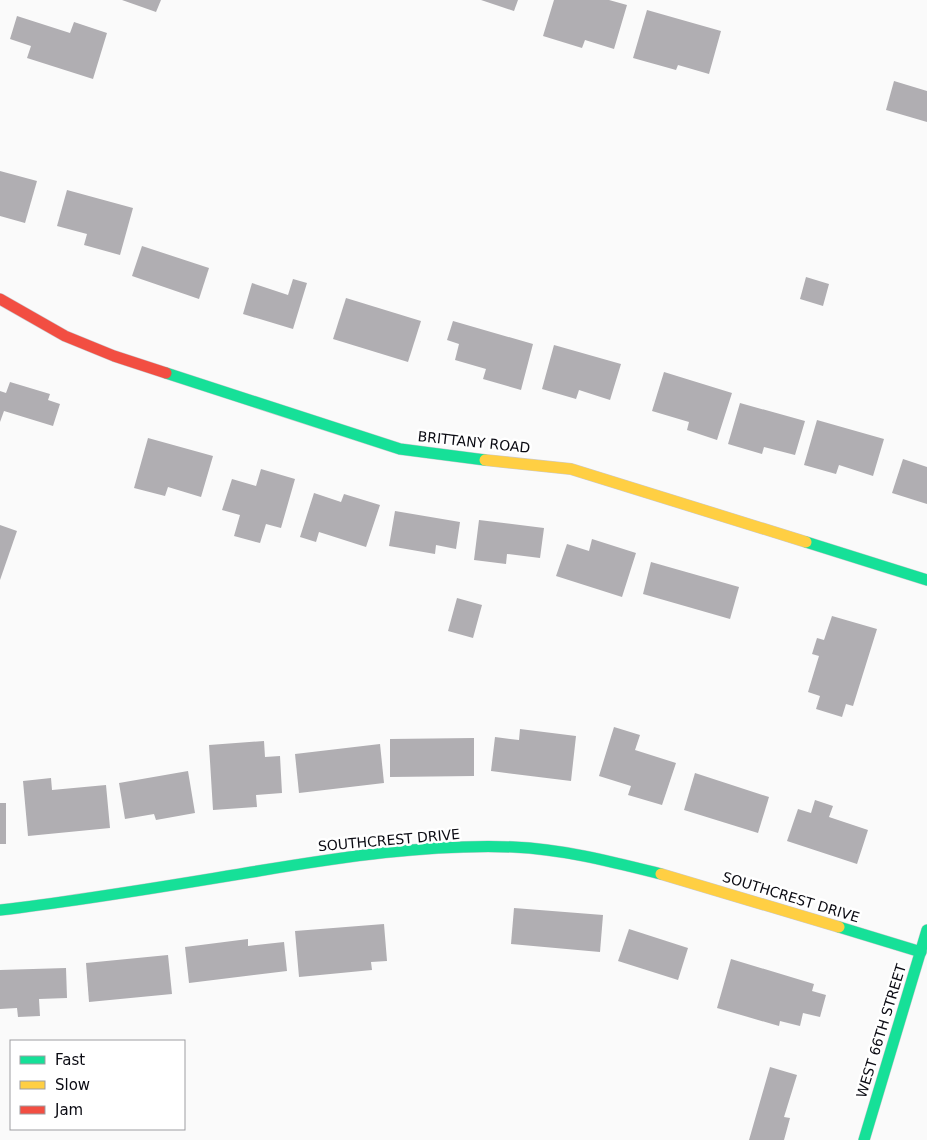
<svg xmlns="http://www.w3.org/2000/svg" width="927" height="1140" font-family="'DejaVu Sans',sans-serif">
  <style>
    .building { fill: #b0aeb2 }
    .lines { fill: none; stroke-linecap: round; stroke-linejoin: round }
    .fast-casing { stroke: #cacacf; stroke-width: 12 }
    .slow-casing { stroke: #cacacf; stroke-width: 12 }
    .jam-casing { stroke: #cacacf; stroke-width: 12 }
    .fast { stroke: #16e098; stroke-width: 11 }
    .slow { stroke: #ffcf43; stroke-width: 11 }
    .jam { stroke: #f24e42; stroke-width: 11 }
    .labels { text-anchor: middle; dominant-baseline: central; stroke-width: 5; stroke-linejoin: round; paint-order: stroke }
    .street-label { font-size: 14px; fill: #0b0b13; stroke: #fff }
  </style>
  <rect width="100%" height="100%" fill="#fafafa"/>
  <g class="building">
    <path d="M122,0h39l-5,12z"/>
    <path d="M481,0h37l-4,11z"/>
    <path d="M554,0h55l18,5 -13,44 -29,-9 -3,8 -39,-12z"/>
    <path d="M647,10l74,21 -12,43 -31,-9 -2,5 -43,-12z"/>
    <path d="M17,16l53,17 4,-11 33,11 -14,46 -66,-21 4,-12 -21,-7z"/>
    <path d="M894,81l33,10v31l-41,-12z"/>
    <path d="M0,171l37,10 -12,42 -25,-7z"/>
    <path d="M67,190l66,18 -13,47 -36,-10 3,-11 -30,-8z"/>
    <path d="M142,246l67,22 -10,31 -67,-23z"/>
    <path d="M806,277l23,7 -6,22 -23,-7z"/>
    <path d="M293,279l14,4 -14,46 -50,-15 9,-31 36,12z"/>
    <path d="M346,298l75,23 -13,41 -75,-23z"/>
    <path d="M453,321l80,23 -12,46 -38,-11 3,-10 -31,-9 4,-16 -12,-4z"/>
    <path d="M554,345l67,19 -11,36 -31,-10 -3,9 -34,-10z"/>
    <path d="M664,372l68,21 -15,47 -30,-10 2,-8 -37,-11z"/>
    <path d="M10,382l40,12 -2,6 12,4 -7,22 -49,-15 -4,11v-31l6,2z"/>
    <path d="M740,403l65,18 -10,34 -31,-8 -2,7 -34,-10z"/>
    <path d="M817,420l67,19 -11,37 -34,-11 -3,9 -32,-9z"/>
    <path d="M148,438l65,18 -12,41 -33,-10 -3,9 -31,-8z"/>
    <path d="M903,459l24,8v37l-35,-11z"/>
    <path d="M261,469l34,10 -14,49 -15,-4 -6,19 -26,-7 6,-21 -18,-5 10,-31 24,7z"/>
    <path d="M314,493l27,9 3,-8 36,11 -14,42 -47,-15 -3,10 -16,-5z"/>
    <path d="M395,511l65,11 -4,27 -20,-4 -1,9 -46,-8z"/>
    <path d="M479,520l65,8 -4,30 -33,-4 -1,10 -32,-4z"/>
    <path d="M0,525l17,6 -17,49z"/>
    <path d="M592,539l44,14 -14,44 -66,-21 11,-32 22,7z"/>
    <path d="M651,562l88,25 -9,32 -87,-25z"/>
    <path d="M457,598l25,7 -9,33 -25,-7z"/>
    <path d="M832,616l45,13 -24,77 -7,-2 -4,13 -26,-8 4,-13 -12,-4 11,-36 -7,-2 5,-16 7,2z"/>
    <path d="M614,727l26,8 -5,15 41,13 -14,42 -34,-10 3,-9 -32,-10z"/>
    <path d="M520,729l56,7 -5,45 -80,-10 4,-34 24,3z"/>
    <path d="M474,738v38l-84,1v-38z"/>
    <path d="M264,741l1,16 15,-1 2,37 -26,2 1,12 -44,3 -4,-65z"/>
    <path d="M380,744l4,39 -85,10 -4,-39z"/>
    <path d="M188,771l7,42 -39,7 -2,-6 -29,5 -6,-36z"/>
    <path d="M695,773l74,24 -11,36 -74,-23z"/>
    <path d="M51,778l1,12 54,-5 4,43 -82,8 -5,-55z"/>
    <path d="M815,800l18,6 -4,11 39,13 -11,34 -70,-23 11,-32 13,4z"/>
    <rect x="0" y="803" width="6" height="41"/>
    <path d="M514,908l89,7 -3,37 -89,-8z"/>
    <path d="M384,924l3,37 -16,1 1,8 -73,7 -4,-46z"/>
    <path d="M629,929l59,19 -10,32 -60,-19z"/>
    <path d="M248,939v7l36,-4 3,29 -98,12 -4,-36z"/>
    <path d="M168,955l4,39 -83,8 -3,-39z"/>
    <path d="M731,959l83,25 -2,7 14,4 -6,22 -17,-4 -3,13 -20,-5 -1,5 -62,-18z"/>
    <path d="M66,968l1,30 -28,1 1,17 -22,1 -1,-9 -17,1v-39z"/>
    <path d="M770,1067l27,8 -13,42 6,1 -6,22h-35z"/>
  </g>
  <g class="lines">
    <defs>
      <g id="fast">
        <path d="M166,373l234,76 85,11"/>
        <path d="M806,542l121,38"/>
        <path d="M0,910c86,-10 172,-25 258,-39 84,-14 169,-27 255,-24 50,2 100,15 148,27"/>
        <path d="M839,927l82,25"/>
        <path d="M864,1140l63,-210"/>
      </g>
      <g id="slow">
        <path d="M485,460l86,9 235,73"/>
        <path d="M661,874l178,53"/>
      </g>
      <path id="jam" d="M0,299l65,37 49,20 52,17"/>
    </defs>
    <use href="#fast" class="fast-casing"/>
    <use href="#slow" class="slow-casing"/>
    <use href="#jam" class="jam-casing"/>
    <use href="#fast" class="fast"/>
    <use href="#slow" class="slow"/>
    <use href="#jam" class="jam"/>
  </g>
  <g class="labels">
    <g class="street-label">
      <text transform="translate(474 442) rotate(6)">BRITTANY ROAD</text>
      <text transform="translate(389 840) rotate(-5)">SOUTHCREST DRIVE</text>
      <text transform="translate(791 897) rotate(17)">SOUTHCREST DRIVE</text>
      <text transform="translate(881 1031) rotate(-73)">WEST 66TH STREET</text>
    </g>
  </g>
  <rect x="10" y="1040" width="175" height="90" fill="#ffffff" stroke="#9d9da1"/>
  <rect x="20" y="1056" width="25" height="8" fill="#16e098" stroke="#9d9da1"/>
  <text x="55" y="1065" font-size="15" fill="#0b0b13">Fast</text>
  <rect x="20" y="1081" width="25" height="8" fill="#ffcf43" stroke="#9d9da1"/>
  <text x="55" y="1090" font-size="15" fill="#0b0b13">Slow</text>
  <rect x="20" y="1106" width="25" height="8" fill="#f24e42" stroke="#9d9da1"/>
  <text x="55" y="1115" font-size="15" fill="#0b0b13">Jam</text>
</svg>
